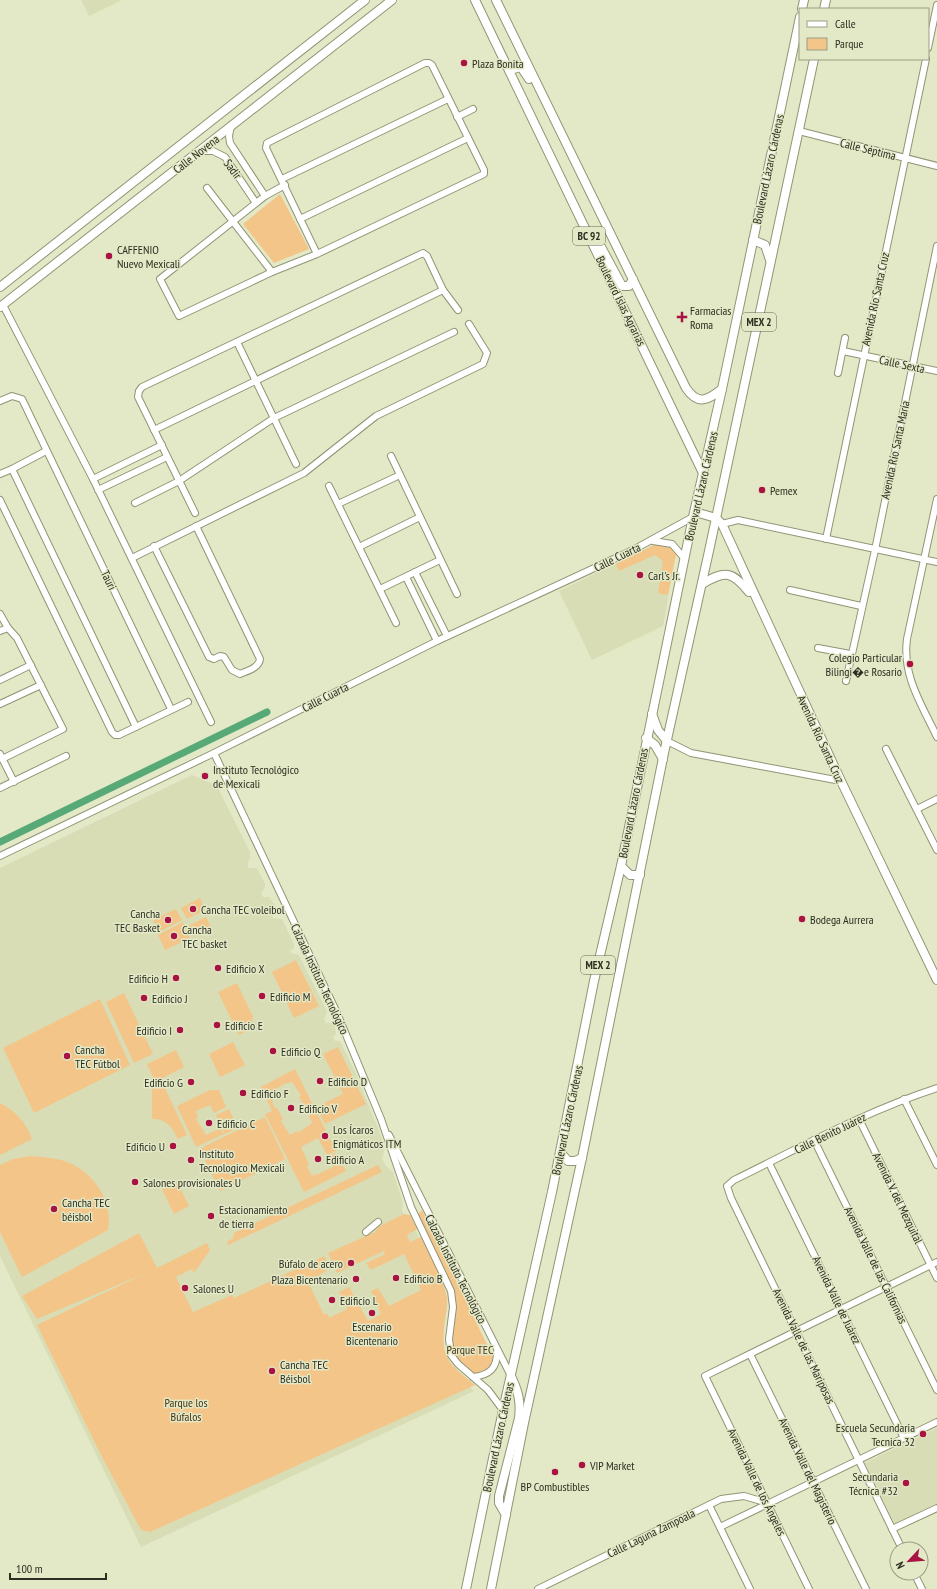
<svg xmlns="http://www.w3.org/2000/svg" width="937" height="1589" font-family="'PT Sans Narrow',sans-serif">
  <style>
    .built { fill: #d8ddb5 }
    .green { fill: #f4c589; fill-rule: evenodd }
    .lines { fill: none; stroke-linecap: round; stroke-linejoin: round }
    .canal { stroke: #57aa77; stroke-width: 7 }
    .minor-casing { stroke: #909575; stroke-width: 8 }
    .major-casing { stroke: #909575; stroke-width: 10 }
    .minor { stroke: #fff; stroke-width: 6 }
    .major { stroke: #fff; stroke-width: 8 }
    .poi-dot { fill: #a91342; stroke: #e3e8c6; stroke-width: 1.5 }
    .labels { text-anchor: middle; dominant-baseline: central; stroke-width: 3; stroke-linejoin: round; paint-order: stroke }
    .shield { fill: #e3e8c6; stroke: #646652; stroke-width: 1 }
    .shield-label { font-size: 11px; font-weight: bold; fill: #2d2e21 }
    .poi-label { font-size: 12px; fill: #2d2e21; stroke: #e3e8c6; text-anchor: start }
    .street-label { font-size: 12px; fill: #2d2e21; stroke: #e3e8c6 }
    .park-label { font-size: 12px; fill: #483211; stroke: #e3e8c6 }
  </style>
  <rect width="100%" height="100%" fill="#e3e8c6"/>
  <g class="built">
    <path d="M81,0h41l-33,16z"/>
    <path d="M656,544l20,10 -13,72 -71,34 -33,-69z"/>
    <path d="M192,775l25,11 33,66v6l-3,6 2,4h8l8,16v4l-4,5 2,4h6l6,8 1,5 -4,5 1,3 9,1 12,25v4l-4,3 1,2 8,2 26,52 2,6 -3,6 2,4h7l2,5 1,6 -3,3 2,4h5l15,30 27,68 2,13 -2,7 4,7 7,6 10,31 -1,7 2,5 5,2 34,70 -6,60 25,33 12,11 -333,156 -141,-291v-388z"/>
    <path d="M937,1428v75l-42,21 -30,-61z"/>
  </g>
  <g class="green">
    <path d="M280,194l29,55 -35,14 -31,-39z"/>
    <path d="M656,544l14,2 6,8 -8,41 -10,-2 5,-32 -8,-6 -36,16 -3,-7z"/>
    <path d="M200,898l5,12 -18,9 -6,-11z"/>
    <path d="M176,909l6,11 -23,12 -6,-12z"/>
    <path d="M206,917l5,11 -18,9 -5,-11z"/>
    <path d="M183,922l7,16 -25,12 -7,-15z"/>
    <path d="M296,960l23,46 -25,12 -22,-46z"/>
    <path d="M237,983l16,34 -3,12 -11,6 -21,-43z"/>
    <path d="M124,993l29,61 -19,9 -28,-61z"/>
    <path d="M100,999l30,66 -96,48 -31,-65z"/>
    <path d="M233,1042l12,23 -25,12 -11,-23z"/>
    <path d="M338,1047l28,57 -41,20 -9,-17 27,-13 -20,-40z"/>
    <path d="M176,1050l8,17 -29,15 -8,-18z"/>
    <path d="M295,1069l41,82 -9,4 -9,-17 -17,9 8,17 -2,2 5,10 4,-2v1l17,-8 -4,-11 6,-3 11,18 -42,21 -39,-78 7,-3 -11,-24zM292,1082l9,13 -2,2 11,18 -1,1 3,7 -14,10 -1,-2 -7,4 -9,-14 2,-2 -6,-11h-2l-3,-6 1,-1 -3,-8 14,-9z"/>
    <path d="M161,1080l26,55 -9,4c-6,-12 -11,-20 -26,-20v-34z"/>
    <path d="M210,1090h9l7,17 -12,6 -4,-8 -14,6 2,6 -2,2 10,16 15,-7 3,6 -28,13 -19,-41z"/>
    <path d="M0,1103c15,7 27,21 32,36l-32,16z"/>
    <path d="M229,1109l9,19 -13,6 -9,-19z"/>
    <path d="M265,1117l20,42 -65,32 -21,-42z"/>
    <path d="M30,1156c14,1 29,2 42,8 25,13 41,39 36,66l-86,47 -22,-45v-67l13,-6z"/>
    <path d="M378,1165l4,7 -154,73 -1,-3 6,-4 1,-5z"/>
    <path d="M168,1179l3,5 6,-2 12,24 -15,8 -15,-31z"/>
    <path d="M422,1210l71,147 -2,9 -9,6 -11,3 -17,-20 -3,-16 5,-26 -2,-23 -35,-71 -1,-5z"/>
    <path d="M404,1214l6,1 7,14 -10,6 3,7 11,-5c8,18 22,41 26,60 1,8 -1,16 -2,24 -5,37 3,42 30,64l-325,147 -9,-2 -40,-75 -64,-130 109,-52 -109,46 -15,-23 117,-63 18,35 50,-25 3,7 -16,23 -2,-4 -16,8 17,35 39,-17 2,3 90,-42 7,12 -20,12 2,5 -3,1 14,29 3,-2 2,5 18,-9 -8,-17 10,-5 19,34 13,-7 -10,-23 7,-3 11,18 32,-16 -17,-36 -33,16 -5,-7 19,-9 -4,-10 3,7 -47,22 -9,-20 47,-21 3,-5z"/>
  </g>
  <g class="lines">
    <path class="canal" d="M0,842l267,-130"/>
    <defs>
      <g id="minor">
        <path d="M928,48l9,-43"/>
        <path d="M457,117l16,-8"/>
        <path d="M231,126l-2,10 1,7 35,53"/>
        <path d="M799,131l138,35"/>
        <path d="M199,151h14l12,6 31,46"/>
        <path d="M282,179l166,-80"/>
        <path d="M285,185l-20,11 -105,83 19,37 93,-44 45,-18 167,-80v-4l-52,-105 -3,-2h-4l-158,80 -1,5 51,106"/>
        <path d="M207,188l65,84"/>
        <path d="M300,219l168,-81"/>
        <path d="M3,305l90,174 118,243"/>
        <path d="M237,342l59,122"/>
        <path d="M843,351l94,20"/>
        <path d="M838,373l7,-35"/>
        <path d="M0,401l12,-5 10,3 149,310"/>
        <path d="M154,430l289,-140"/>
        <path d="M46,451l-34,18 124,258"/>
        <path d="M391,456l66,138"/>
        <path d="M0,474l12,-5"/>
        <path d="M93,479l69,-34"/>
        <path d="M329,486l67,137"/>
        <path d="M98,490l69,-33"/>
        <path d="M937,499l-30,140c-5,37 15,66 30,98"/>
        <path d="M0,500l112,232 3,3h4l69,-33"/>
        <path d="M135,503l44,-22 95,-63 180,-86"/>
        <path d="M338,504l62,-29"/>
        <path d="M195,513l-57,-116 1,-6 3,-4 281,-134 4,3 16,34 15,20"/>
        <path d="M722,524l16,-4 199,42"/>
        <path d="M826,539l100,-480"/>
        <path d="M653,541l19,3 13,15"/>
        <path d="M154,546l55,111 5,2 6,-3 4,1 8,13 8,4c7,-3 19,-6 20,-15l-64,-133"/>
        <path d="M359,547l61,-30"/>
        <path d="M132,558l172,-85 72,-57 107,-52 4,-11 -18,-29"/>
        <path d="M415,572l32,64"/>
        <path d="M406,577l31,64"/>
        <path d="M380,589l60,-29"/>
        <path d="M790,590l71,16"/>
        <path d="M0,614l8,14 9,10 46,91 -61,30"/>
        <path d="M0,631l8,-3"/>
        <path d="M818,648l32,6"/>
        <path d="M0,680l31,-15"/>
        <path d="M846,681l29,-131 62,-304"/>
        <path d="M0,704l41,-19"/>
        <path d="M667,741l24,12 150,28"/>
        <path d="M886,749l51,101"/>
        <path d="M214,753l123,260 44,106 30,88 40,84 2,16 -4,32 2,16 7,9 30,26 15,20"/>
        <path d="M0,754l14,28"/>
        <path d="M0,788l66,-32"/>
        <path d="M917,809l20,-10"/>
        <path d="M0,856l214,-103 223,-112 196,-91 60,-33"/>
        <path d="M904,1099l33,66"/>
        <path d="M859,1119l78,159"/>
        <path d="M389,1135l122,241"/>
        <path d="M814,1140l123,250"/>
        <path d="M769,1163l135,275"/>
        <path d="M366,1232l12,-10"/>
        <path d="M750,1354l116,235"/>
        <path d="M473,1377c17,-2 24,-9 24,-25"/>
        <path d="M709,1505l41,84"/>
        <path d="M720,1527l217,-105"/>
        <path d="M892,1529l45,-21"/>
        <path d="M902,1549l-171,-351 -4,-12 7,-6c67,-33 132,-69 203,-92"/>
        <path d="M914,1573l8,16"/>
        <path d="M538,1589l183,-90 23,-3 24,7"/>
        <path d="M809,1589l-104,-213 232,-114"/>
      </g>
      <g id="major">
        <path d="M475,0l228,473"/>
        <path d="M496,0l190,388c12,18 22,12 36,1"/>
        <path d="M802,9l2,-9"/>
        <path d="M824,9l2,-9"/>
        <path d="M509,70l12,-3 8,12"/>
        <path d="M753,240l12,5 5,15"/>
        <path d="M592,241l8,4 22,41h7l4,-7"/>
        <path d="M0,287l365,-287"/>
        <path d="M0,307l392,-307"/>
        <path d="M695,512l21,6 6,6 119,257 96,199"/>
        <path d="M702,584c23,-14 30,-13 47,8"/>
        <path d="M652,714l6,16 9,11"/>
        <path d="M646,738l9,7 8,14"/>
        <path d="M621,866l9,9h10"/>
        <path d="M560,1152l8,9h7l7,-3"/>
        <path d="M506,1515l-7,-12v-7l20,-78c2,-17 -1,-27 -8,-42"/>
        <path d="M466,1589l37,-179 49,-218 42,-211 27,-115 72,-349 29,-128 78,-372"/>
        <path d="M491,1589l33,-166 58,-265 82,-405 45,-202 105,-492"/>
      </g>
    </defs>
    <use href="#minor" class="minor-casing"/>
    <use href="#major" class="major-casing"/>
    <use href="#minor" class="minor"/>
    <use href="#major" class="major"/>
  </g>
  <g class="poi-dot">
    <circle cx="464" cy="63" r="4"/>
    <circle cx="109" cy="256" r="4"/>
    <path d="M680 311h4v4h4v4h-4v4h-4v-4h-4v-4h4z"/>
    <circle cx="762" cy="490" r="4"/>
    <circle cx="640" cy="575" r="4"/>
    <circle cx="910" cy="664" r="4"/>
    <circle cx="205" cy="776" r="4"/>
    <circle cx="193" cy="909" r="4"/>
    <circle cx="802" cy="919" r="4"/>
    <circle cx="168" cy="920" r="4"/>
    <circle cx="174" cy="936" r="4"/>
    <circle cx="218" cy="968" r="4"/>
    <circle cx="176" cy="978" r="4"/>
    <circle cx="262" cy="996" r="4"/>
    <circle cx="144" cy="998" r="4"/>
    <circle cx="217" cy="1025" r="4"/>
    <circle cx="180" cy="1030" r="4"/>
    <circle cx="273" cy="1051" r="4"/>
    <circle cx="67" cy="1056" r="4"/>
    <circle cx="320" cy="1081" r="4"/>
    <circle cx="191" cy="1082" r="4"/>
    <circle cx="243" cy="1093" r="4"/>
    <circle cx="291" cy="1108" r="4"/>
    <circle cx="209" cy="1123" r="4"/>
    <circle cx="325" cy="1136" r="4"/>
    <circle cx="173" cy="1146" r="4"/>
    <circle cx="318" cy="1159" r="4"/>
    <circle cx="191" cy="1160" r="4"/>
    <circle cx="135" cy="1182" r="4"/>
    <circle cx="54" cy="1209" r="4"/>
    <circle cx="211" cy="1216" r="4"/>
    <circle cx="351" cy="1263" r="4"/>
    <circle cx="396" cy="1278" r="4"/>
    <circle cx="356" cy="1279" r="4"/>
    <circle cx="185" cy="1288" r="4"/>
    <circle cx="332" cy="1300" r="4"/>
    <circle cx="372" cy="1313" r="4"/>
    <circle cx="272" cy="1371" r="4"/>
    <circle cx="923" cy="1434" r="4"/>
    <circle cx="582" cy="1465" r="4"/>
    <circle cx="555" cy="1472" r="4"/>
    <circle cx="906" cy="1483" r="4"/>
  </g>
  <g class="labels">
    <g class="shield">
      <rect x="573" y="227" width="32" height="18" rx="3"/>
      <rect x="742" y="313" width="34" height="18" rx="3"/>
      <rect x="581" y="956" width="34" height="18" rx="3"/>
    </g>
    <g class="shield-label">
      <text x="589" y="236">BC 92</text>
      <text x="759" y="322">MEX 2</text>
      <text x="598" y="965">MEX 2</text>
    </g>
    <g class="poi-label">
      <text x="472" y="63">Plaza Bonita</text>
      <text x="117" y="249">CAFFENIO<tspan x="117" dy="14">Nuevo Mexicali</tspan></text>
      <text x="690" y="310">Farmacias<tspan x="690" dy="14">Roma</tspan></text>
      <text x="770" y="490">Pemex</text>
      <text x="648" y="575">Carl's Jr.</text>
      <text x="902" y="657" text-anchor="end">Colegio Particular<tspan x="902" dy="14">Bilingi�e Rosario</tspan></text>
      <text x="213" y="769">Instituto Tecnológico<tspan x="213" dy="14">de Mexicali</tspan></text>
      <text x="201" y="909">Cancha TEC voleibol</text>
      <text x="160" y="913" text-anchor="end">Cancha<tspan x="160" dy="14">TEC Basket</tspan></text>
      <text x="810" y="919">Bodega Aurrera</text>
      <text x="182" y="929">Cancha<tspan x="182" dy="14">TEC basket</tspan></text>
      <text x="226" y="968">Edificio X</text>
      <text x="168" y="978" text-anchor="end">Edificio H</text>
      <text x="270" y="996">Edificio M</text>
      <text x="152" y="998">Edificio J</text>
      <text x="225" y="1025">Edificio E</text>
      <text x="172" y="1030" text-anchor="end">Edificio I</text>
      <text x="75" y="1049">Cancha<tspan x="75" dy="14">TEC Fútbol</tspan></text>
      <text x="281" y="1051">Edificio Q</text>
      <text x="328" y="1081">Edificio D</text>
      <text x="183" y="1082" text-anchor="end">Edificio G</text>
      <text x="251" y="1093">Edificio F</text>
      <text x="299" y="1108">Edificio V</text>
      <text x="217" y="1123">Edificio C</text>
      <text x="333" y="1129">Los Ícaros<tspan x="333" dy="14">Enigmáticos ITM</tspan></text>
      <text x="165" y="1146" text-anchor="end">Edificio U</text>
      <text x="199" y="1153">Instituto<tspan x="199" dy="14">Tecnologico Mexicali</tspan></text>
      <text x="326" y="1159">Edificio A</text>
      <text x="143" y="1182">Salones provisionales U</text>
      <text x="62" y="1202">Cancha TEC<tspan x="62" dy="14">béisbol</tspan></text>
      <text x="219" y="1209">Estacionamiento<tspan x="219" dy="14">de tierra</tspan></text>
      <text x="343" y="1263" text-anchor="end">Búfalo de acero</text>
      <text x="404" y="1278">Edificio B</text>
      <text x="348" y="1279" text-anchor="end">Plaza Bicentenario</text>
      <text x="193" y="1288">Salones U</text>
      <text x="340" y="1300">Edificio L</text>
      <text x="372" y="1326" text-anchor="middle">Escenario<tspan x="372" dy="14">Bicentenario</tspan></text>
      <text x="280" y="1364">Cancha TEC<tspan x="280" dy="14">Béisbol</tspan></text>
      <text x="915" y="1427" text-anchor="end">Escuela Secundaria<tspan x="915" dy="14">Tecnica 32</tspan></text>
      <text x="590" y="1465">VIP Market</text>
      <text x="898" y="1476" text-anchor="end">Secundaria<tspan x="898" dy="14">Técnica #32</tspan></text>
      <text x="555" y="1486" text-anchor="middle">BP Combustibles</text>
    </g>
    <g class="street-label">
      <text transform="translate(868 149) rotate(14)">Calle Séptima</text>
      <text transform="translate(196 154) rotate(-38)">Calle Novena</text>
      <text transform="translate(233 169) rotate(53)">Sadir</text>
      <text transform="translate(768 169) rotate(-78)">Boulevard Lázaro Cárdenas</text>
      <text transform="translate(875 299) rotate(-78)">Avenida Río Santa Cruz</text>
      <text transform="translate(621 301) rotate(64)">Boulevard Islas Agrarias</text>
      <text transform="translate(902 364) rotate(12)">Calle Sexta</text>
      <text transform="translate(895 450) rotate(-78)">Avenida Río Santa María</text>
      <text transform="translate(701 486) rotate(-77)">Boulevard Lázaro Cárdenas</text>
      <text transform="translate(617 557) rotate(-26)">Calle Cuarta</text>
      <text transform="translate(109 580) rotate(64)">Tauri</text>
      <text transform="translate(325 697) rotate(-27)">Calle Cuarta</text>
      <text transform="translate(821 739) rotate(65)">Avenida Río Santa Cruz</text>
      <text transform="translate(633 803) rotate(-79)">Boulevard Lázaro Cárdenas</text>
      <text transform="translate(320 979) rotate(65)">Calzada Instituto Tecnológico</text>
      <text transform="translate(567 1120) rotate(-78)">Boulevard Lázaro Cárdenas</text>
      <text transform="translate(830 1133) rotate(-26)">Calle Benito Juárez</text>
      <text transform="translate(898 1198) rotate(64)">Avenida V. del Mezquital</text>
      <text transform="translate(876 1265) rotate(64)">Avenida Valle de las Californias</text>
      <text transform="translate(456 1269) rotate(63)">Calzada Instituto Tecnológico</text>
      <text transform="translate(837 1300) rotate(64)">Avenida Valle de Juárez</text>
      <text transform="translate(804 1346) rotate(64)">Avenida Valle de las Mariposas</text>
      <text transform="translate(498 1437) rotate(-78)">Boulevard Lázaro Cárdenas</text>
      <text transform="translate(808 1471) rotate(64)">Avenida Valle del Magisterio</text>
      <text transform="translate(757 1482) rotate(64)">Avenida Valle de los Ángeles</text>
      <text transform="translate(651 1533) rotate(-26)">Calle Laguna Zampoala</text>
    </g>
    <g class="park-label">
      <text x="470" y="1349">Parque TEC</text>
      <text x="186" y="1402">Parque los<tspan x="186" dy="14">Búfalos</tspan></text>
    </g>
  </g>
  <rect x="799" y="8" width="130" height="52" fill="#e3e8c6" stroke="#9a9e84"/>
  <rect x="807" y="21" width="20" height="6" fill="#ffffff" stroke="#9a9e84"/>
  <text x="835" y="28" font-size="12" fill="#2d2e21">Calle</text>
  <rect x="807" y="38" width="20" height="12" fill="#f4c589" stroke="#9a9e84"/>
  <text x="835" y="48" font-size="12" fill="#2d2e21">Parque</text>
  <g transform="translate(909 1561) rotate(244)"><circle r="19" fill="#e3e8c6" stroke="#9a9e84"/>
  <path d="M0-3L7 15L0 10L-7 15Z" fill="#a91342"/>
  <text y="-6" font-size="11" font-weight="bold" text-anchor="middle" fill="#2d2e21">N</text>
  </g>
  <path d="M10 1573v6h96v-6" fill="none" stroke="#2d2e21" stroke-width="2"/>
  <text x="16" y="1573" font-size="12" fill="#2d2e21" stroke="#e3e8c6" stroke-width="3" paint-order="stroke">100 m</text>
</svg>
